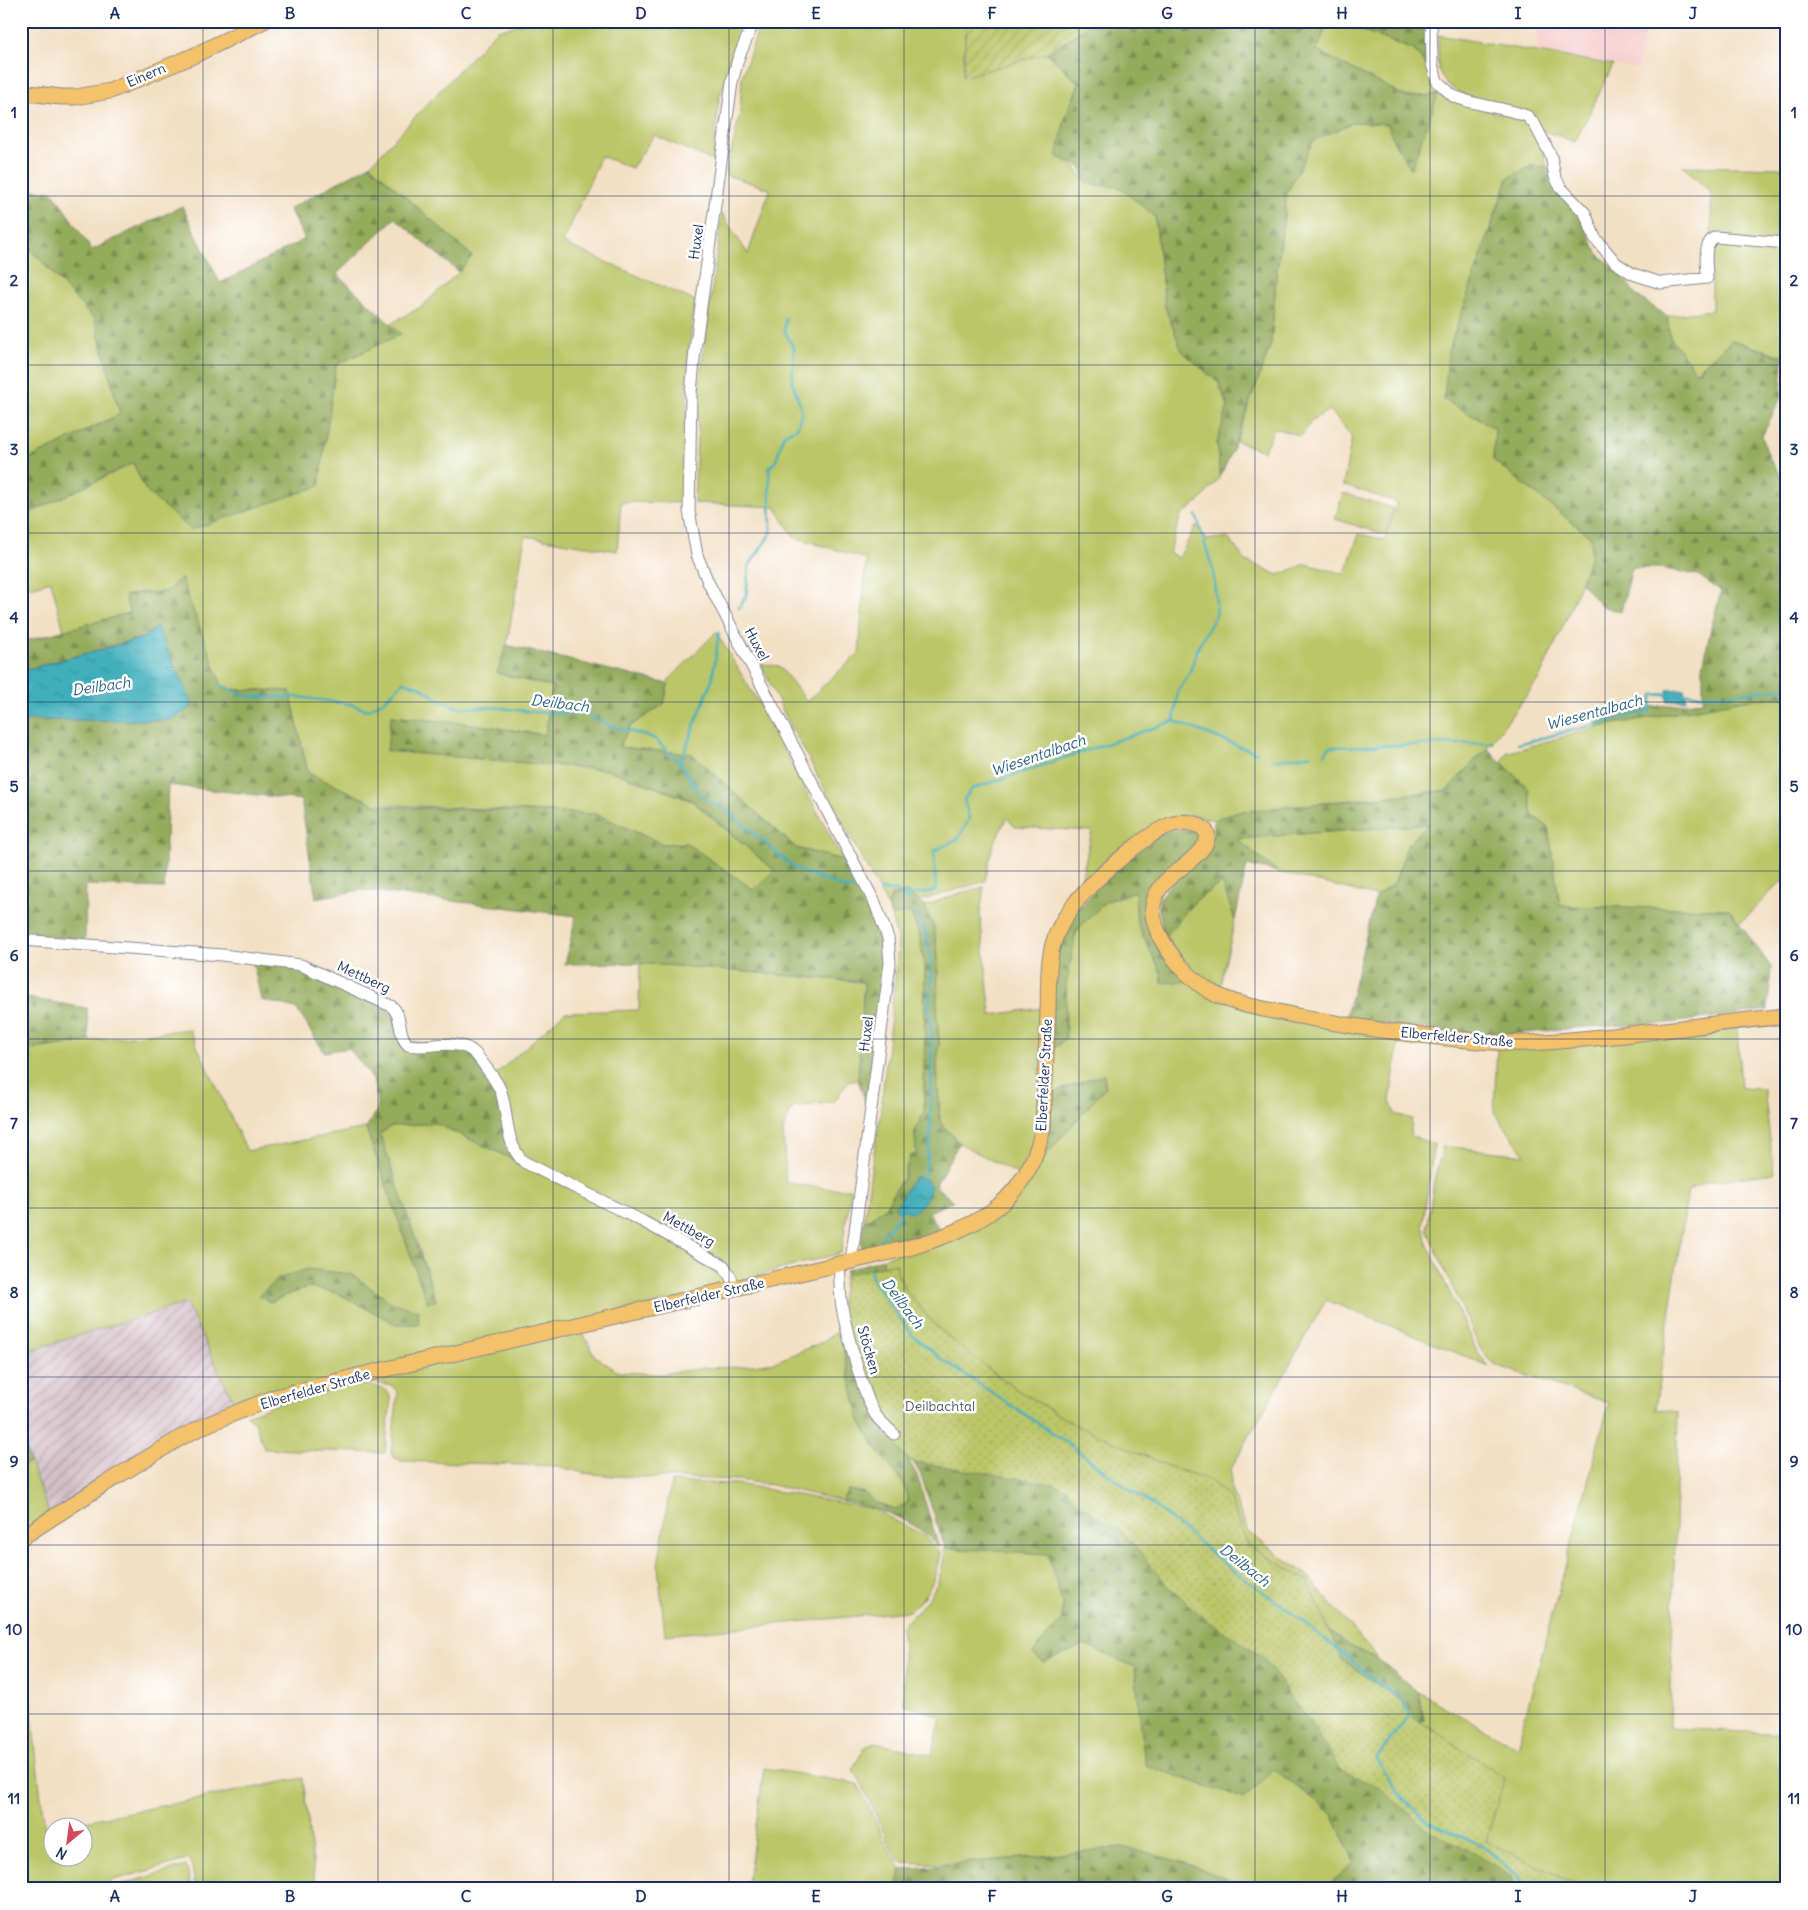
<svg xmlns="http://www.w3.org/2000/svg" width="1808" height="1910" font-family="Delius,sans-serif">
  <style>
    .built { fill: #f7cfd0 }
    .industrial { fill: url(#industrial-furrows) }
    .grass { fill: #bbc668; stroke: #6b7a63 }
    .forest { fill: url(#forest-firs); stroke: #586d5d }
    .park { fill: url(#park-dots); stroke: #6b7a63 }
    .garden { fill: url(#garden-furrows); stroke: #6b7a63 }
    .water { fill: url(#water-ripples); stroke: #2d6f8c }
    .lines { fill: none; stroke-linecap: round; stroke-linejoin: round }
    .stream { stroke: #3fafbb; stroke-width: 2.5 }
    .minor-casing { stroke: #878790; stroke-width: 13 }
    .major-casing { stroke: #878790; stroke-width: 17 }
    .minor { stroke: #fff; stroke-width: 11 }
    .major { stroke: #f3c26a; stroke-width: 15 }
    .grid { fill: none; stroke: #1b2f5e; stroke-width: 1; stroke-opacity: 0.55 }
    .labels { text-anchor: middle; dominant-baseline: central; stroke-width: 5; stroke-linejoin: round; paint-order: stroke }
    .street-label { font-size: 14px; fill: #1b2f5e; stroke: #fff }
    .park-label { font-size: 14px; fill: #4b5c61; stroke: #fff }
    .water-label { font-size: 15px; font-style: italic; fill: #296283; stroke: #fff }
    .neatline { fill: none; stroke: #1b2f5e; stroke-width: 2 }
    .grid-label { font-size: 16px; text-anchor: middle; font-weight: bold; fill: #1b2f5e }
  </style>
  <defs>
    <pattern id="industrial-furrows" width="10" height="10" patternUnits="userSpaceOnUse" patternTransform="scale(1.25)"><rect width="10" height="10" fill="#d2bdc5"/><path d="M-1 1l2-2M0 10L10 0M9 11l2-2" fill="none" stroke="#aa9aa3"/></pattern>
    <pattern id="forest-firs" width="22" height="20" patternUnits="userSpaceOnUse" patternTransform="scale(1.25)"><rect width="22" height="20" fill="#94ab5c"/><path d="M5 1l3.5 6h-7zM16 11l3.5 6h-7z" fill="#788c4f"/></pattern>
    <pattern id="park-dots" width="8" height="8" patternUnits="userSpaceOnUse" patternTransform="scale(1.25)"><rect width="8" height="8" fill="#bbc668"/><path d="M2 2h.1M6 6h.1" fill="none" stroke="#a0aa5d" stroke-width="1.8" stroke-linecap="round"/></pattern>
    <pattern id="garden-furrows" width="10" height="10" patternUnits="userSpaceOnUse" patternTransform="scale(1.25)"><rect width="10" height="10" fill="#bbc668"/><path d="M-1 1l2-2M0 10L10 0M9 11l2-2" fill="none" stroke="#a0aa5d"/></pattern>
    <pattern id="water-ripples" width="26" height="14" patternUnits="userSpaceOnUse" patternTransform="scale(1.25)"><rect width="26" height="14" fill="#3fafbb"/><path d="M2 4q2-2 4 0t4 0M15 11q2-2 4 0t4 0" fill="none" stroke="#348f9b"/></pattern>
  </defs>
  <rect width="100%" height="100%" fill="#fff"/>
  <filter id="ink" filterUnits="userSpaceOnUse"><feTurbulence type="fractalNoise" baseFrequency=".02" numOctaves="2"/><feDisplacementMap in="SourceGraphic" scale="10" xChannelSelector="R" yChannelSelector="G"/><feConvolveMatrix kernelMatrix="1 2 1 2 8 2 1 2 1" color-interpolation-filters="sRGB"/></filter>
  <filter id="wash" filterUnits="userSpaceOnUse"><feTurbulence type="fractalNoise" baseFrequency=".0096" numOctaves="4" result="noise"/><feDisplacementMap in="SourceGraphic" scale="20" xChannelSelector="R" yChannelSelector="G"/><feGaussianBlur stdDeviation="1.12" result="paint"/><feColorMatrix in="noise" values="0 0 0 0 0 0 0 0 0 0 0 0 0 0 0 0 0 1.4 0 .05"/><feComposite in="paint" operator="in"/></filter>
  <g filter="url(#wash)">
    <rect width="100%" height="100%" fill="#f3dfc3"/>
    <path class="built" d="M1536,21h111l-10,48 -99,-18z"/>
    <path class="industrial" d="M186,1303l51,105 -188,105 -25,-69 -3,1v-92z"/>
    <g class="grass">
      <path d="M534,21h213l-28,77 -6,63 -59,-26 -22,33 -31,-12 -38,87 132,58 -7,52 -4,150 -63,-1 -4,49 -92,-15 -18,108 -10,29 56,14 -8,48 -73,-11 -81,-8 -4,35 221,19 84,31 82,69 -20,20 -68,-47 -23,1 -67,-30 -221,-10 -67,-31 -18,-82 -67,-2 -42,-111 -15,14 -29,1 -8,20 -65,18 -13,-50 -30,9v-73l112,-54 13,28 172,-5 18,-121 64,-31 -10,-10 31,-17 38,-35 12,-16 -101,-91 127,-135z"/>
      <path d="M761,21h205l-3,55 84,-23 32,30 -15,39 -4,34 14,10 12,17 35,5 34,28 10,91 17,44 37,32 9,24 -11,36 3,34 -20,24 -19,14 -12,38 10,5 17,-33 11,15 20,-3 19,24 32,14 28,-11 39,10 14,-40 26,6 12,-38 -54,-17 9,-48 -22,-27 -17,9 -12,17 -27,-8 -10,23 -28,-10 35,-97 5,-66 11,-85 26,-53 41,-18 34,2 6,18 43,-47 -30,2 -91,-46 12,-30h9l77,29 12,15 12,30 55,17 34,4 15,29 5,22 -14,-2 -25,13 -21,59 8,192 -2,31 99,77 -1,18 -25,65 -27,59 -52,69 -40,42 -212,22 -21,8 -22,-5 -11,1 -89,61 -11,3 11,-49 -77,-4 -8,-9 -14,27 -8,36 -66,20 -13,-9 -15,3 -3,12 -105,-196 -22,-47 18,2 28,35 52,-48 7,-94 -72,-22 -19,-30 -81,-4 6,-126 22,-163 26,40 22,-65 -44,-14 14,-61 2,-37z"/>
      <path d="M1438,35l175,30 -38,77 -31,-11 -56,-29 -23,-7 -18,-10 -9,-16z"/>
      <path d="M1683,166l104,2v189l-55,-17 -38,33 -24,-36 -3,-21 45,-6 -1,-117z"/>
      <path d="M21,239l74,81 25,94 -99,49z"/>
      <path d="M1343,493l50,15 -8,27 -50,-16z"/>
      <path d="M716,632l48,80 79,148 -47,-12 -104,-94 -73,-7 11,-21 34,-22 5,-24z"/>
      <path d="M1787,697v186l-6,-1 -42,42 -10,-15 -169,-3 -12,-79 -16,-12 -3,-26 -27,-26 4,-10 92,-26 152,-28z"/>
      <path d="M1430,824l-22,20 -14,40 -18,12 -98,-24 -42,-33z"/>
      <path d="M1223,882l12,38 -16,70c-24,-16 -36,-31 -54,-54l31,-36z"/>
      <path d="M984,887l-4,27 11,101 51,-7 -5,135 -16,33 -62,-33 -19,-21 -3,-57 2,-23 -2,-26 1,-58 -4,-31 -9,-21 35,-13z"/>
      <path d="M1135,890l2,33 24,50 28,8 8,5 202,53 -9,61 5,14 17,5 -2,17 24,8 -11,80 3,17 51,111 12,14 -163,-66 -95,169v20l17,43 59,43 71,84 -27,-12 -350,-257 -119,-110 1,-21 131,-60 29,-41 63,-71 -2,-13 -54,20 1,-43 15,-12v-55l10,-53 29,-29z"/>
      <path d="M910,912l9,21 6,36 -1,143 -9,20 1,23h-5l-8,23 -19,31 -20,13 7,-52 9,-52 17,-158 1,-17 -7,-27z"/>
      <path d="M640,963l224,19 -6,98h-9l-15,22 -42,6 -9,22 3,53 45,6h20l-10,64 -107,29 -2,-6 -214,-121 -23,-80 70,-63 74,-2z"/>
      <path d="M1737,1027l4,61 23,1 10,84 -67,9 -19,8 -33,219 23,3 -8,316 117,6v155h-246l-92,-59 -597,-541 572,431 -6,-28 99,55 92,-344 -111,-37 -9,-6 -9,-12 -53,-118 7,-49 9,-35 82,9 -31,-43 3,-64z"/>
      <path d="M189,1029l58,122 119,-23 61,174 9,-2 -56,-166 11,-8 44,-3 88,41 198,103 8,19 -492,122 -51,-105 -165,50v-302l68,-10z"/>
      <path d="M845,1327l30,120 29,37 5,18 -12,7 -21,-6 -12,-10 -16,-3 -6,11 -70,-16 -34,-5 -125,-4 -30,-3 -25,-7 -156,-5 -9,-4 -2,-5 7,-59 -5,-7 -24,-4 -2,-3 214,-50 14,27 23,16 43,2 43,-6 34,-1 37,-5 45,-19z"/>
      <path d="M359,1381c12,9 29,3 32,18l-6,54 -121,-4 -9,-27 -9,-7 42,-15z"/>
      <path d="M30,1462l19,51 -28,18v-64z"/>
      <path d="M671,1482l67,2 135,25 50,26 17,17c-5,28 -9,41 -31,59l-244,24 -7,-69z"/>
      <path d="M945,1548l103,5 14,50v18l-16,15 -3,26 41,-17 51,22 10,98 129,4 58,45 22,48 -29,27h-73l-67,-26 -63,-16 -77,9 -98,8 -47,-2 -7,-10 -33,-72 -8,-10 13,-23 10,-4 57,12 9,-38 -37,-13 -1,-59 -2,-18c27,-27 41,-39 44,-79z"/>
      <path d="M21,1561c5,90 12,179 24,268l7,-1v30h30v-30l-28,-1 249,-49 13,111h-120l-6,-30 -98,27v3h-71z"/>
      <path d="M764,1768l94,16 30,64 13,21 -3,17 -3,3h-148z"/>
      <path d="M186,1866l6,23h-85z"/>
    </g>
    <g class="forest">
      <path d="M1096,21h232l-11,30 90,46 31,-2 -27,74 -17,-27 -6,-18 -34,-2 -41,19 -26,52 -11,85 -5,66 -39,107 -12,26 -3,-34 11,-37 -9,-23 -37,-32 -17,-44 -10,-91 -34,-28 -35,-5 -6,-17 -23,-9 7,-35 15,-39 -32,-30z"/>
      <path d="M1337,21h90l-1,44 -12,-15z"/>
      <path d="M370,165l102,91 -13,16 -64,-54 -58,56 64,60 -65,31 -17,121 -128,44 -45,-39 -13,-28 -112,54v-54l99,-49 -25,-94 -74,-81v-50l31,2 40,59 90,-44 38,77 85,-44 -16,-30z"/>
      <path d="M1533,165l14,2 12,26 19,19 19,41 23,20 17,23 30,20 3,21 26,35 36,-32 51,17 -2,40 -19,39 7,22 18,27v212l-37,2 -152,28 -3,-13 108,-13v-34l7,-35 11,-41 -23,-16 -38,-7h-28l-11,44 -20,-6 -20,-24 10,-27v-18l-98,-77 2,-32 -51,-28 4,-48 60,-174z"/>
      <path d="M181,578l42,111 67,2 18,82 71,33 217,8 67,30 23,-1 68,47 20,-20 -82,-70 -84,-30 -221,-19 4,-35 81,8 73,11 8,-48 -56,-14 10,-28 161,39 -4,20 -34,22 -11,21 73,7 104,94 47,12 19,36 15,39 6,23 1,26 -18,120 -8,-24 6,-98 -224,-19 -75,1 11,-48 -214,-26 -46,8 -15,-98 -133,-15 -4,103 -78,-3 -1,54 -64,-4v-215l172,-13 -36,-80 -13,10 -123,34v-29l108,-29 -4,-17 12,-3 29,-1z"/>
      <path d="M1487,748l42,41 3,26 16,12 12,79 169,3 42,58 -3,43 -98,13 -86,4 -80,8 -159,-14 31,-125 18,-12 14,-40 21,-20 -192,15 41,33 -31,-7 -12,55 -13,-38 -26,18 -31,36 -7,-29 1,-9 54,-66 1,-12 21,-8 212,-21z"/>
      <path d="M1177,829l15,1 6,4 1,8 -50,61 40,78 -27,2 -1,-10 -24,-50 -2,-32 -30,11 -29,29 -10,55 -1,53 -14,11 4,-96 5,-13 17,-31 17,-19 33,-31 34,-26z"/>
      <path d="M906,892l19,14 9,21 4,31 -1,58 2,26 -2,23 3,57 19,21 -24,43 18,15 -24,11 12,21 -78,18 -2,-8 3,-21 20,-13 19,-31 8,-23h5l-1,-23 9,-20 1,-144 -6,-35 -9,-21 -19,4 -3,-9 3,-11z"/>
      <path d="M253,963l52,6 89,44 7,27 66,10 23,26 33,88 -88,-41 -44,3 -11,8 56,167 -9,1 -61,-174 12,-20 -5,-29 -24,-31 -25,4 -28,-44 -35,-8z"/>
      <path d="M21,997l66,11 2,33 -68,10z"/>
      <path d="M1104,1074l2,13 -63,71 6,-29 1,-35z"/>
      <path d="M883,1259l-1,21 34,49 173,114 262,204 27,12 40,33 6,28 -23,17 -108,-105 -449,-343 2,-19z"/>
      <path d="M307,1269l44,5 40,28 27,9 1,13h-23l-59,-31 -29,-6 -38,15 -11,-7 19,-16z"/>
      <path d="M850,1343l42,91 25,41 22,73c-22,-29 -62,-40 -97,-47l6,-11 16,3 12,10 21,6 11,-7 -4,-18 -29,-37 -15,-26 -17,-71z"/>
      <path d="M894,1432l131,17 232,169 133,154 151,117h-216l29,-27 -22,-48 -58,-45 -30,30 -99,-34 -10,-98 -51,-22 -41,17 -10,-8 13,-18 16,-16v-17l-14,-49 -103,-6 -25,-75z"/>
      <path d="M24,1444l6,18 -9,5v-22z"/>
      <path d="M1122,1847l63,16 67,26h-357l3,-3 3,-17 144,-13z"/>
    </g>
    <path class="park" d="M896,1263l2,11 9,18 29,34 30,25 48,37 60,36 99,44 36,12 19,15 20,50 60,36 34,79 66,46 5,11 92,60 -19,64 99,48h-70l-3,-13 -36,-22 -48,-24 -44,-39 -44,-22 -34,-53 -18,-21 -10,-18 -15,-20 -54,-35 -37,-32 -49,-57 -45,-30 -11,-14 -14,-5 -144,-23 -31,-39 -38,-113 5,-34z"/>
    <path class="garden" d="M966,21h130l-49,32 -84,24z"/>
    <g class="water">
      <path d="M157,627l36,79 -22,14h-150v-49l123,-33z"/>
      <path d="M1684,689l2,11 -19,1v-11z"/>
      <path d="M915,1177l11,2 5,7c-4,13 -8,20 -20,27l-3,-3 -9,1 -4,-3c4,-6 16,-28 20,-31z"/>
    </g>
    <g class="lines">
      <g class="stream">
        <path d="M739,608l7,-12 3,-30 22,-33 -2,-65 7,-7 8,-27 13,-6 5,-17 -10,-30 2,-32 -10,-19 2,-12"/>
        <path d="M220,684l18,9 14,4h47l51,7 18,6 17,-10 18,-18 16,4 21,14 19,8 33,-1 42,5 52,2 22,11 46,13 26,25 21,33 25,14 70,59 51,20 10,-2"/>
        <path d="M1684,694l38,1 65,-7"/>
        <path d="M1174,720l4,-30 12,-18 8,-25 19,-34 -4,-43 -17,-55"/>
        <path d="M1518,744l132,-33 3,-16 15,-1"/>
        <path d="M1325,754l4,-7 164,-4"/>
        <path d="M1272,760l39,-5"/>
        <path d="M680,763l32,-83 7,-47"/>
        <path d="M879,890l18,1 11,9"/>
        <path d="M903,896l33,-5 -2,-40 24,-12 11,-20 -5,-20 8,-10 202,-68 83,32"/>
        <path d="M916,912l11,24 5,33 -3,38 3,29 -2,107 -7,36"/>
        <path d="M880,1240l24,-31"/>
        <path d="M870,1270l3,11 39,54 31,25 126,84 44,34 42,28 72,60 67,48 84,69 23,15 8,18 -33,42 27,41 25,23 56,25 35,30 7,12"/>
      </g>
    </g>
  </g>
  <g filter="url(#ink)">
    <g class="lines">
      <defs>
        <g id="minor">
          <path d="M754,21l-16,38 -6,23 -37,268 -4,43 -2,118 8,44 11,27 167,321 13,35 2,25 -39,299"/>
          <path d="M1431,21l1,43 5,17 16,15 17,6 41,9 16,5 8,9 16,31 4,21 6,11 24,25 10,25 21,25 17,11 28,9 46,-5c0,-13 -5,-34 8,-41l72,6"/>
          <path d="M21,940l201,15 79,10 90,41c12,9 6,29 17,39 19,4 36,-5 57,2 9,3 14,11 19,18 7,9 15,19 18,30 6,22 4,51 22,67l118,59 82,45 7,12 3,11"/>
          <path d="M839,1265c1,11 1,23 2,35 3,23 23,100 36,117 5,6 11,11 17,17"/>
        </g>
        <g id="major">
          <path d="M21,92l40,5h15l34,-6 83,-35 71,-35"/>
          <path d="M21,1538l82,-53 77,-47 26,-13 66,-27 89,-23 547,-127c68,-20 120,-45 135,-121 2,-39 3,-79 5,-118 1,-23 -1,-49 7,-71 14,-38 51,-68 81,-92 16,-12 38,-29 59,-22 36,14 -17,44 -27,55 -5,5 -11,12 -13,19 -5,11 -1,23 3,34 10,23 33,49 55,61 24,13 54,16 80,22 54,11 109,19 164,24 23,2 47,5 71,4 87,-4 172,-19 259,-27"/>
        </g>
      </defs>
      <use href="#minor" class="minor-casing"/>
      <use href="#major" class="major-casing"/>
      <use href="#minor" class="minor"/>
      <use href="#major" class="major"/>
    </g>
  </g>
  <path class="grid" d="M203,21v1868M378,21v1868M553,21v1868M729,21v1868M904,21v1868M1079,21v1868M1255,21v1868M1430,21v1868M1605,21v1868M21,196h1766M21,365h1766M21,533h1766M21,702h1766M21,871h1766M21,1039h1766M21,1208h1766M21,1377h1766M21,1545h1766M21,1714h1766"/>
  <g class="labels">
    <g class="street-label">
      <text transform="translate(146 75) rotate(-23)">Einern</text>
      <text transform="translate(696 242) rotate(-82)">Huxel</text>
      <text transform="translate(757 644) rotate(62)">Huxel</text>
      <text transform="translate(364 977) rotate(25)">Mettberg</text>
      <text transform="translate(866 1034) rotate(-83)">Huxel</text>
      <text transform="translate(1457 1037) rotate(5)">Elberfelder Straße</text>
      <text transform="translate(1044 1075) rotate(-87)">Elberfelder Straße</text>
      <text transform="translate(689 1229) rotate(29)">Mettberg</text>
      <text transform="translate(709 1295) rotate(-13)">Elberfelder Straße</text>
      <text transform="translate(869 1350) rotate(74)">Stöcken</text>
      <text transform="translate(315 1389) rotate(-16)">Elberfelder Straße</text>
    </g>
    <g class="park-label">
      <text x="940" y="1406">Deilbachtal</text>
    </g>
    <g class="water-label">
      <text transform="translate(101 686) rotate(-8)">Deilbach</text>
      <text transform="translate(560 703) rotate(7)">Deilbach</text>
      <text transform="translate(1594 712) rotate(-15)">Wiesentalbach</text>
      <text transform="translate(1038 755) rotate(-19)">Wiesentalbach</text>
      <text transform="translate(903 1303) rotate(53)">Deilbach</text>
      <text transform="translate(1245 1565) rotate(38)">Deilbach</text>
    </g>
  </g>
  <rect width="1808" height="1910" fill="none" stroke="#fff" stroke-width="55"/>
  <g transform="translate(68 1842) rotate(209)"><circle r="24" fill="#ffffff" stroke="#a4acbf"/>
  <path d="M0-4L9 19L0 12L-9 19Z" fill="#d1495b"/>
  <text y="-8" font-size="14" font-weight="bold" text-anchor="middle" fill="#1b2f5e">N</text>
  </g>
  <rect x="28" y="28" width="1752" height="1854" class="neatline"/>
  <g class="grid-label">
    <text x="115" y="19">A</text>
    <text x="290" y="19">B</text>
    <text x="466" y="19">C</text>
    <text x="641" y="19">D</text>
    <text x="816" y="19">E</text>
    <text x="992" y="19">F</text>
    <text x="1167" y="19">G</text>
    <text x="1342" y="19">H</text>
    <text x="1518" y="19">I</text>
    <text x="1693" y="19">J</text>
    <text x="14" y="118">1</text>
    <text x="1794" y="118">1</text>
    <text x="14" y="286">2</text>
    <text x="1794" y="286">2</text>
    <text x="14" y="455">3</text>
    <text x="1794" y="455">3</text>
    <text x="14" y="623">4</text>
    <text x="1794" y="623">4</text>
    <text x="14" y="792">5</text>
    <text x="1794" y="792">5</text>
    <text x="14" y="961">6</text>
    <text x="1794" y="961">6</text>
    <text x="14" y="1129">7</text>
    <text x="1794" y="1129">7</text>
    <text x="14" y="1298">8</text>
    <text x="1794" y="1298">8</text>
    <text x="14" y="1467">9</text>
    <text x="1794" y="1467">9</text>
    <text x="14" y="1635">10</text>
    <text x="1794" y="1635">10</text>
    <text x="14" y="1804">11</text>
    <text x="1794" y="1804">11</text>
    <text x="115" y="1902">A</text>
    <text x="290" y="1902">B</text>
    <text x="466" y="1902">C</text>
    <text x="641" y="1902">D</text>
    <text x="816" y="1902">E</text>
    <text x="992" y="1902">F</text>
    <text x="1167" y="1902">G</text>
    <text x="1342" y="1902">H</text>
    <text x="1518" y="1902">I</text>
    <text x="1693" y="1902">J</text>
  </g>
</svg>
